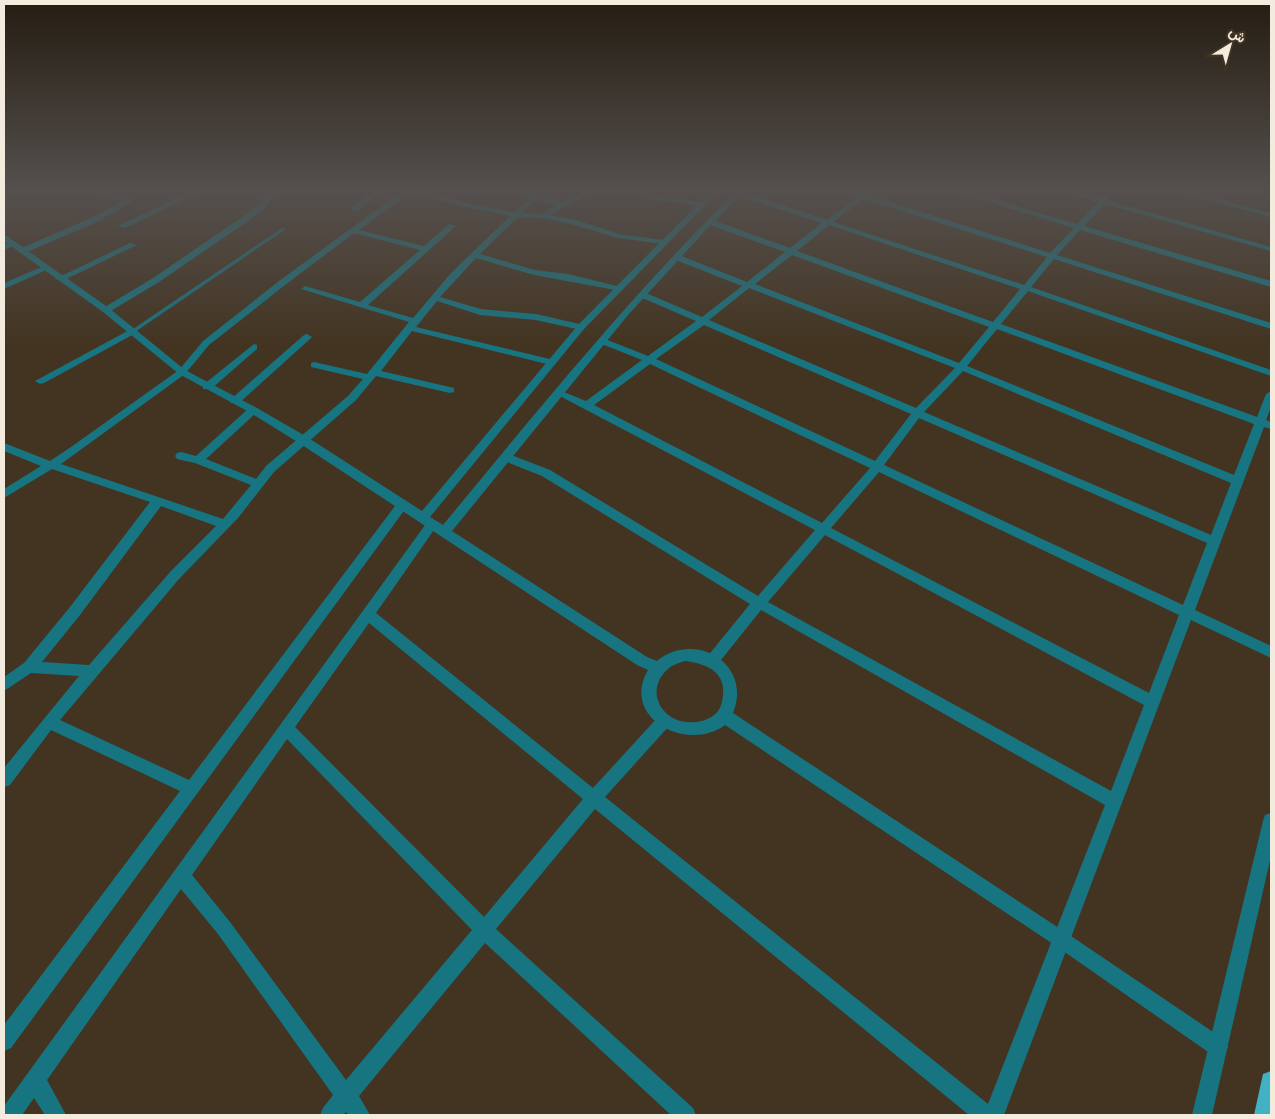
<svg xmlns="http://www.w3.org/2000/svg" width="1275" height="1119" font-family="Quicksand,Vazirmatn,sans-serif">
  <style>
    .lines { fill: none; stroke-linecap: round; stroke-linejoin: round }
    .service { fill: #177582; fill-rule: evenodd }
    .minor { fill: #177582; fill-rule: evenodd }
    .tertiary { fill: #177582; fill-rule: evenodd }
    .trunk { fill: #40b2c4; fill-rule: evenodd }
  </style>
  <rect width="100%" height="100%" fill="#433421"/>
  <g class="lines">
    <path class="service" d="M282,228l4,1 -151,103 -2,1 -3,-2z"/>
    <g class="minor">
      <path d="M90,189h11l32,12 -34,20 -74,32h-6v-4l74,-32 30,-16z"/>
      <path d="M196,189h10l-81,39 -7,-2z"/>
      <path d="M271,189h8l-15,20 -13,10 -92,63 -50,30h-6v-4l50,-30 92,-63 13,-10z"/>
      <path d="M375,189h9l-26,22h-6v-4z"/>
      <path d="M405,189h13l43,13 53,10 17,-15 -20,-8c19,0 33,7 50,13l31,-13h11l-27,11 -26,15 26,5 43,14 44,6 4,2 -4,2 -45,-6 -47,-14 -28,-6 -25,-1 -38,37 55,16 33,4 53,13v4l-87,-16 -58,-17 -36,39 41,12 55,5 48,11 2,2 -5,3 -45,-10 -56,-5 -43,-14 -21,26 138,33 2,2 -5,3 -139,-34 -31,40 73,17v4l-4,1 -74,-17 -20,24 -82,72 -36,46 -59,61 -119,141 129,60 209,-278h8l2,3 -2,3 -395,540 -7,3v-26l176,-234 -129,-61 -41,55 -6,2v-19l75,-92 -48,-3 -27,18v-14l20,-14 46,-56 80,-105 -98,-33 -48,29v-9l37,-23 -37,-15v-8l46,18 21,-14 108,-77 24,-29 76,-60zM411,192l49,14 50,10 -59,57 -38,45 -45,-13 88,-79 -7,-2 -25,22 -65,-16zM537,199l19,6 -14,9 -20,-1zM354,233l66,17 -60,52 -55,-16 -4,3 108,33 -42,52 -53,-12 -3,1v4l52,12 -15,17 -82,70 -10,13 -50,-20 51,-47 1,-2 -1,-2h-8l-53,48 -15,-4 -4,1 -2,3 2,3 18,4 56,22 -28,34 -162,-55 124,-90 24,-29 76,-60zM161,506l55,20 -45,45 -82,94 -47,-3 38,-47z"/>
      <path d="M837,189h12l13,4 6,-4h9l-8,6 181,58 24,-25 -127,-39h12l118,35 21,-22 -41,-13h12l32,9 5,-9h8l-7,11 164,47v4l-166,-47 -21,22 187,55v6l-191,-57 -23,25 214,68v6l-217,-70 -23,28 240,83v6l-243,-85 -27,33 256,93 9,-23 5,-3v16l-5,13 5,2v7l-7,-2 -69,183 76,36v12l-80,-38 -187,495h-35l-374,-306 -99,120 197,179 3,7h-25l-186,-172 -126,153 11,19h-22l-2,-3 -3,3h-23l3,-7 10,-13 -115,-161 -37,-45 -134,191 19,35h-21l-11,-17 -12,17h-18v-9l424,-585h8l2,3 -2,3 -60,86 217,175 66,-72 5,-2 5,2 2,5 -2,5 -64,71 383,307 117,-299 -344,-195 -44,55 -5,2 -5,-2 -2,-4 2,-4 43,-53 -208,-128 -40,-16 -2,-3 6,-4 44,17 208,126 57,-66 -261,-137 5,-3 27,11 56,-41 -43,-17v-4h6l43,17 48,-35 -56,-24v-4h6l56,24 40,-31 -69,-27v-4h6l68,27 38,-30 -78,-28v-4h6l77,28 32,-25 -87,-28v-4h6l86,29 31,-23zM864,199l183,58 -23,28 -191,-63zM829,225l191,64 -27,33 -196,-71zM792,255l197,72 -30,36 -204,-79zM749,288l206,80 -39,40 -207,-88zM704,325l207,89 -36,47 -219,-102zM997,329l257,95 -20,51 -267,-109zM650,364l220,104 -48,55 -228,-118zM963,371l268,112 -20,52 -287,-123zM919,418l288,125 -24,62 -299,-140zM879,472l300,143 -30,78 -318,-165zM825,535l319,170 -33,86 -343,-189zM369,623l214,176 -99,118 -189,-190zM287,739l185,191 -126,150 -116,-158 -38,-47z"/>
      <path d="M1168,189h13l90,24v4z"/>
      <path d="M643,194l57,8 4,2 -4,2 -54,-8 -4,-2z"/>
      <path d="M10,242l7,2 -13,6v-5z"/>
      <path d="M130,243l7,2 -75,36 -7,-2z"/>
      <path d="M44,266l7,2 -47,21v-6z"/>
      <path d="M133,328l5,3 -2,2 -92,50 -4,1 -5,-3z"/>
      <path d="M307,334l5,3 -2,2 -71,64h-8l-1,-2 1,-2 73,-64z"/>
      <path d="M254,344l3,1v4l-46,40h-8v-4z"/>
      <path d="M1271,813v43l-59,259h-20l71,-294 2,-6z"/>
    </g>
    <path class="tertiary" d="M713,189h8l-137,140 -154,188 13,8c95,-115 189,-231 295,-336h8l-41,42 -77,84 -176,216 195,126 10,4c38,-31 96,3 76,52l335,221 157,106 3,7 -3,7 -7,3 -7,-3 -155,-108 -331,-221c-38,28 -105,-7 -77,-55l-11,-5 -338,-222 -50,-31 -70,-38 -76,-62 -99,-71v-5h3l102,72 76,62 72,38 50,29 115,74 156,-186zM685,661c26,3 45,14 36,44 -5,17 -32,21 -46,14 -21,-10 -25,-35 -7,-50 4,-4 11,-6 17,-8z"/>
    <path class="trunk" d="M1271,1071v44h-17l9,-41z"/>
  </g>
  <linearGradient id="sky" x2="0" y2="1"><stop stop-color="#251d12"/><stop offset="0.55" stop-color="#55504e"/><stop offset="1" stop-color="#55504e" stop-opacity="0"/></linearGradient>
  <rect width="1275" height="346" fill="url(#sky)"/>
  <rect width="1275" height="1119" fill="none" stroke="#f4ebdf" stroke-width="10"/>
  <g transform="translate(1230 45) rotate(37)" stroke="#433421" stroke-width="4" paint-order="stroke">
  <path d="M0-4L9 19L0 12L-9 19Z" fill="#f4ebdf"/>
  <text y="-8" font-size="14" font-weight="bold" text-anchor="middle" fill="#f4ebdf">ش</text>
  </g>
</svg>
